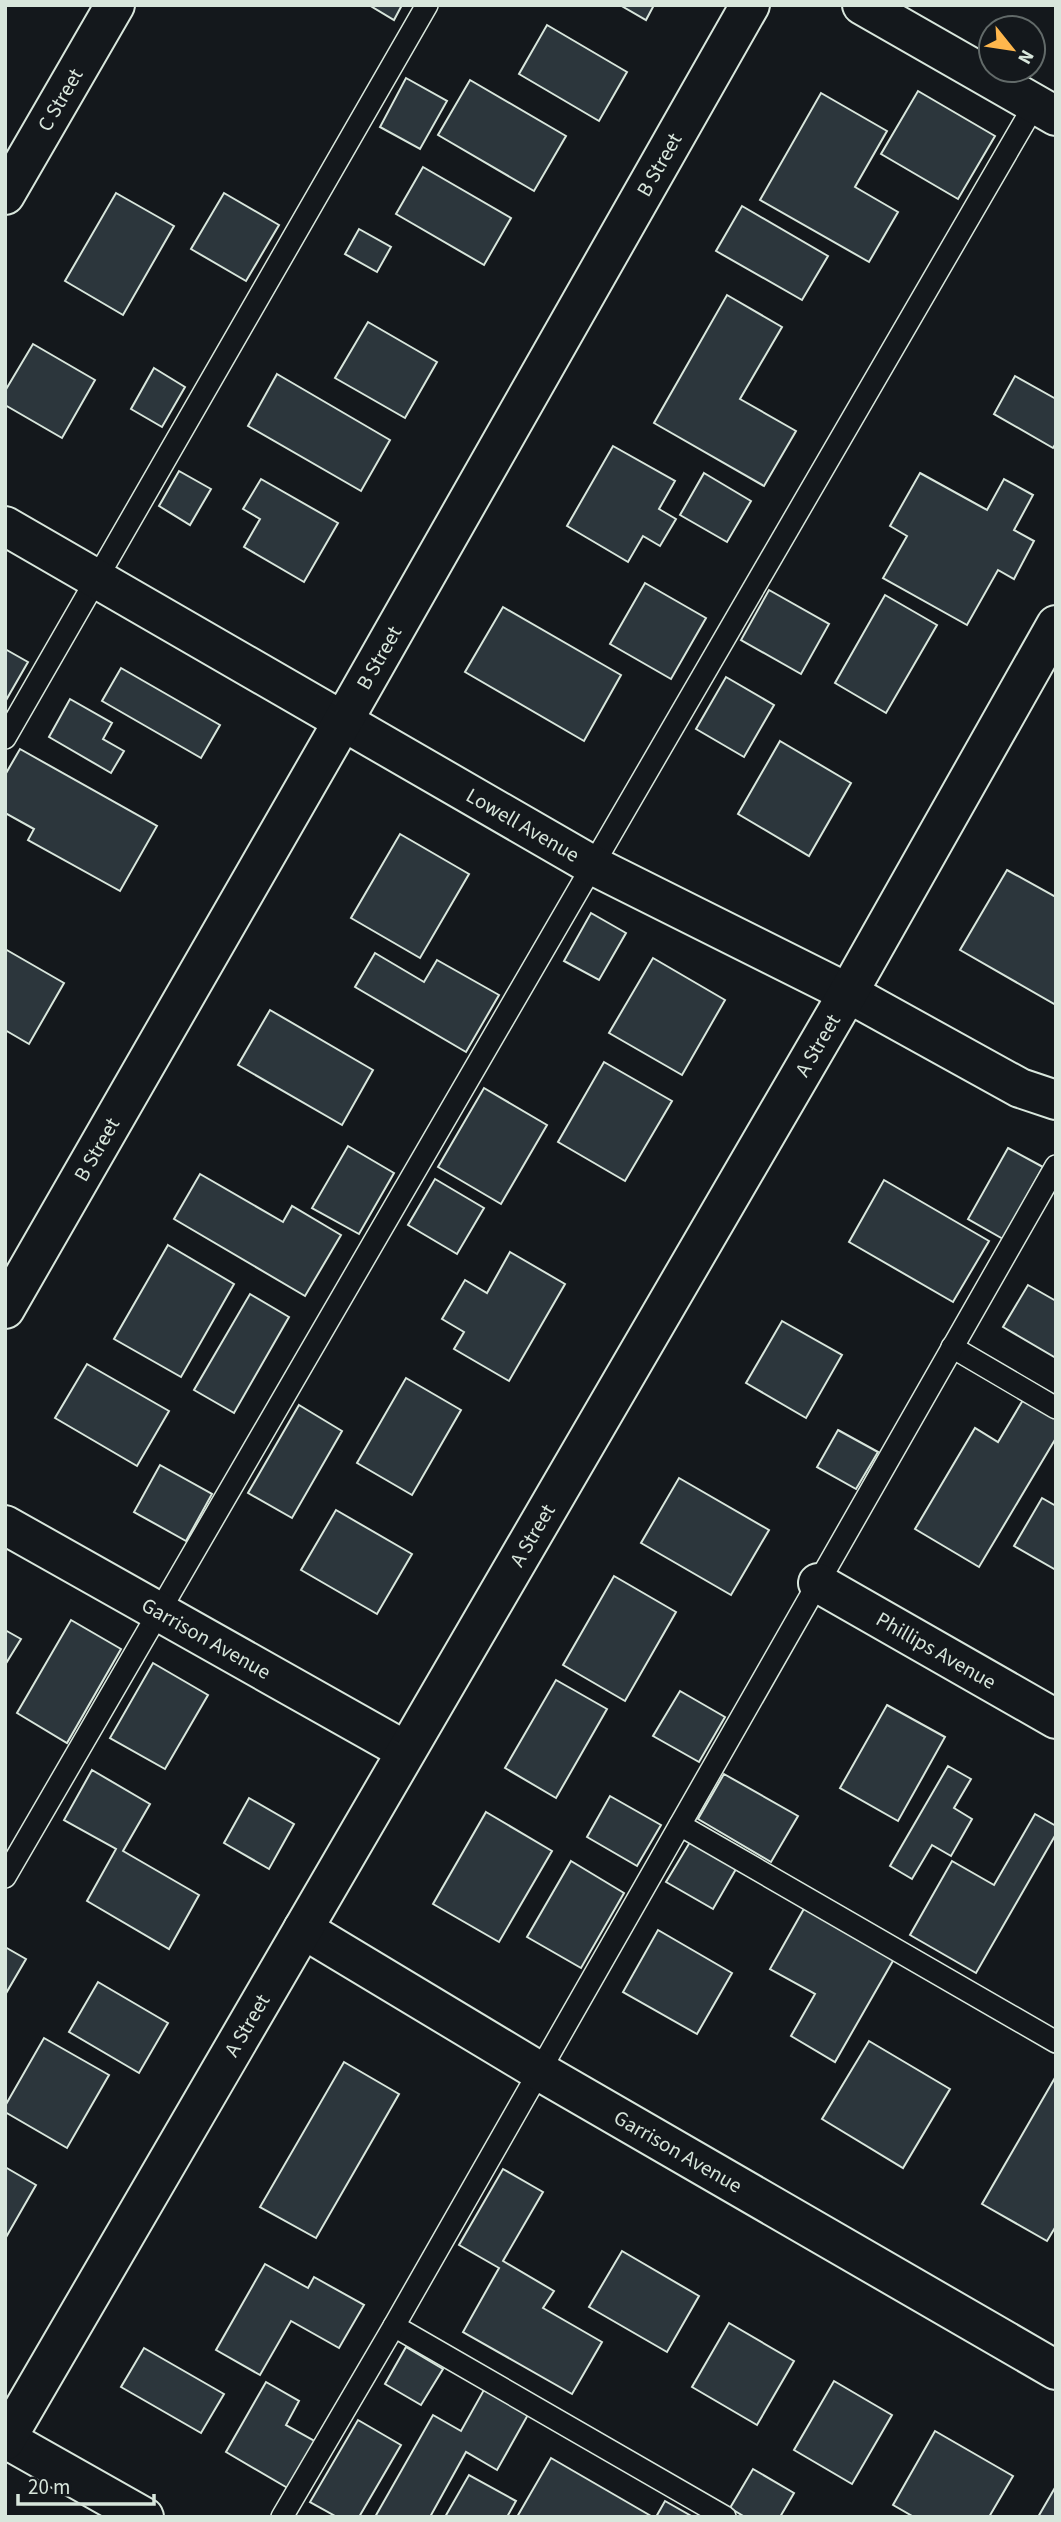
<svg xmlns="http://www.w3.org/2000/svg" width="1061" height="2522" font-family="'Source Sans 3',sans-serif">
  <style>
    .building { fill: #2c363c; stroke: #d8e6dc; stroke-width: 2 }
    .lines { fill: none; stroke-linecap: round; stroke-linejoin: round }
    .lane-casing { stroke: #d8e6dc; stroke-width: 24 }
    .street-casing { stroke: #d8e6dc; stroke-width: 42 }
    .lane { stroke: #14181c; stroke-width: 21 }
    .street { stroke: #14181c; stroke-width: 38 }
    .labels { text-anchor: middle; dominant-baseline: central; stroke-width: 5; stroke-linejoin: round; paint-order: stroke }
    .street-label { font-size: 21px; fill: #d8e6dc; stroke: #14181c }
  </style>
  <rect width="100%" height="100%" fill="#14181c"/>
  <g class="building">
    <path d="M369,5h33l-8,15z"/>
    <path d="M620,5h34l-8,15z"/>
    <path d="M547,25l80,47 -28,49 -80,-47z"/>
    <path d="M406,78l41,23 -27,48 -40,-22z"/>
    <path d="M470,80l96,56 -32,55 -96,-56z"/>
    <path d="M918,91l77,45 -37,63 -77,-45z"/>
    <path d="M821,93l66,38 -32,56 43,25 -29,50 -109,-62z"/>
    <path d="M423,167l88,51 -27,47 -88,-51z"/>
    <path d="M116,193l58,33 -51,89 -58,-34z"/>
    <path d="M224,193l55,32 -33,56 -55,-32z"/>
    <path d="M742,206l86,50 -26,44 -86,-49z"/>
    <path d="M359,229l32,18 -14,25 -32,-18z"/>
    <path d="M727,295l55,32 -42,72 56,32 -32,55 -110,-63z"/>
    <path d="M368,322l69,40 -32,56 -70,-40z"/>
    <path d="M33,344l62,36 -33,58 -57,-33v-14z"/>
    <path d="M154,368l31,19 -23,40 -31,-18z"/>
    <path d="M277,374l113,66 -29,51 -113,-65z"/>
    <path d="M1015,376l41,23v44l-3,5 -59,-34z"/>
    <path d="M613,446l62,35 -16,28 17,10 -16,27 -17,-10 -15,26 -61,-36z"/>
    <path d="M179,471l32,18 -21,36 -31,-19z"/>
    <path d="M704,473l47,28 -24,41 -47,-27z"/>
    <path d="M920,473l67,37 17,-31 29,16 -19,35 20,11 -20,38 -16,-9 -31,55 -84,-47 24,-42 -17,-10z"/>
    <path d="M261,479l77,44 -34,59 -60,-35 16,-28 -17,-10z"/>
    <path d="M645,583l61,35 -35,61 -61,-35z"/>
    <path d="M769,590l60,34 -28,50 -60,-34z"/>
    <path d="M885,595l52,30 -51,88 -51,-30z"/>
    <path d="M503,607l118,68 -37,66 -119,-69z"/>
    <path d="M5,649l23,13 -23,40z"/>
    <path d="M121,668l99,57 -19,33 -99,-57z"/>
    <path d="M726,677l48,28 -30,52 -48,-28z"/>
    <path d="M70,699l42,24 -9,16 21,12 -13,22 -62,-36z"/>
    <path d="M780,741l71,42 -42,73 -71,-42z"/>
    <path d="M20,749l137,77 -37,65 -92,-51 6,-11 -29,-16v-38z"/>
    <path d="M400,834l69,40 -49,84 -69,-40z"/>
    <path d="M1007,870l49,27v108l-96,-55z"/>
    <path d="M591,913l35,20 -27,47 -35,-19z"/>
    <path d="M5,949l59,34 -35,61 -24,-14z"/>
    <path d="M375,953l49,29 13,-22 62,35 -33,57 -111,-65z"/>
    <path d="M653,958l72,42 -43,75 -73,-42z"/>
    <path d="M270,1010l103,60 -31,55 -104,-60z"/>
    <path d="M604,1062l68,39 -47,80 -67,-39z"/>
    <path d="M484,1088l63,37 -46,79 -63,-37z"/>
    <path d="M348,1146l46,27 -35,61 -47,-26z"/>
    <path d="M1008,1148l35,19 -40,72 -35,-20z"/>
    <path d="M200,1174l83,48 9,-16 49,29 -36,61 -131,-77z"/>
    <path d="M435,1179l49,29 -27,46 -49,-29z"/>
    <path d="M884,1180l105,61 -36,61 -104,-60z"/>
    <path d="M168,1245l66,39 -53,93 -67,-38z"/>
    <path d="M510,1252l55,32 -56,97 -55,-32 10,-17 -22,-13 23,-39 22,13z"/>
    <path d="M1028,1285l28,16v57l-53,-31z"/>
    <path d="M250,1294l39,23 -55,96 -40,-23z"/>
    <path d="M782,1321l60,34 -36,63 -60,-35z"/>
    <path d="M87,1364l82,47 -32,55 -82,-48z"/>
    <path d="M406,1378l55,32 -49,85 -55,-32z"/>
    <path d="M1026,1395l30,18v25l-77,129 -64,-38 60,-101 23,14z"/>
    <path d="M299,1405l43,26 -50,87 -44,-25z"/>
    <path d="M838,1430l40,22 -22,37 -39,-22z"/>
    <path d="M160,1465l52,29 -26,47 -52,-29z"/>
    <path d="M679,1478l90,52 -38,65 -90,-52z"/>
    <path d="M1042,1498l14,8v64l-42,-24z"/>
    <path d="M336,1510l76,44 -35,60 -76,-44z"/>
    <path d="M614,1576l62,36 -51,89 -62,-36z"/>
    <path d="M71,1620l50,29 -54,94 -50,-30z"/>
    <path d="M5,1630l16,9 -16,26z"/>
    <path d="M153,1663l55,32 -43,74 -55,-31z"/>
    <path d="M556,1680l51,29 -51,89 -51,-30z"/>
    <path d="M680,1691l45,26 -26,45 -46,-26z"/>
    <path d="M887,1705l58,32 -47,84 -58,-33z"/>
    <path d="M948,1766l23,13 -17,29 18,11 -21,37 -19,-11 -20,34 -22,-13z"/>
    <path d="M92,1770l58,34 -27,47 76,44 -30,54 -82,-48 29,-52 -52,-29z"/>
    <path d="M724,1774l74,42 -27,46 -73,-43z"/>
    <path d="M610,1796l51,29 -24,41 -50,-29z"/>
    <path d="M249,1798l45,26 -25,45 -45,-26z"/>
    <path d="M486,1812l66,39 -53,91 -66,-38z"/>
    <path d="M1035,1814l21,12v8l-80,139 -66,-38 42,-74 42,24z"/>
    <path d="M690,1842l46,27 -23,40 -47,-27z"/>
    <path d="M571,1861l53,32 -43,75 -54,-31z"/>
    <path d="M805,1907l89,52 -59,103 -44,-26 24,-42 -45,-25z"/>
    <path d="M658,1930l74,43 -35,61 -74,-42z"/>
    <path d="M5,1947l21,12 -21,36z"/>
    <path d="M98,1982l70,41 -29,50 -70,-41z"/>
    <path d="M44,2038l65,37 -42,73 -62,-36v-6z"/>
    <path d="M869,2041l81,48 -47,79 -81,-49z"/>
    <path d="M344,2062l55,32 -83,144 -56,-31z"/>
    <path d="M1056,2076v150l-9,15 -65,-37z"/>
    <path d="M5,2167l31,18 -31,54z"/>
    <path d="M503,2169l40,23 -40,69 51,30 -11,17 59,34 -30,52 -109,-62 36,-64 -40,-23z"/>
    <path d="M622,2251l77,45 -32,56 -78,-45z"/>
    <path d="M265,2264l43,24 6,-11 50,28 -25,43 -48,-27 -31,54 -44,-25z"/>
    <path d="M729,2323l65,38 -37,64 -65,-38z"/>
    <path d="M406,2347l37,22 -22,36 -36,-21z"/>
    <path d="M144,2348l80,46 -23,39 -80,-46z"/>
    <path d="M834,2381l58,34 -40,69 -58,-34z"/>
    <path d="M266,2382l33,19 -13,24 32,18 -27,47 -65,-38z"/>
    <path d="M485,2388l44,25 -32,57 -31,-18 -36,65h-55l58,-102 28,16z"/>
    <path d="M358,2420l43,25 -42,72h-22l-27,-15z"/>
    <path d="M935,2431l78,45 -24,41h-75l-21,-12z"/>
    <path d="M551,2458l100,58v1h-134z"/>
    <path d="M753,2469l41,24 -14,24h-35l-15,-9z"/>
    <path d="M469,2475l47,26 -9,16h-62z"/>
    <path d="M1056,2486v31h-18z"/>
    <path d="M665,2501l28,16h-37z"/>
  </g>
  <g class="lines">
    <defs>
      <g id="lane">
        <path d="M5,738l422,-733"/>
        <path d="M952,1347l104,61"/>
        <path d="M680,1825l376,217"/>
        <path d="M5,1877l1030,-1773"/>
        <path d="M394,2326l331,191"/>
        <path d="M282,2517l112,-191 662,-1160"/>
      </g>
      <g id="street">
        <path d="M862,5l194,111"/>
        <path id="s1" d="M5,195l110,-190"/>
        <path id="s2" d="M5,526l587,339 256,128 172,95 36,12"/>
        <path id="s3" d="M5,1309l338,-588 407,-716"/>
        <path id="s4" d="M5,1525l401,226"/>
        <path id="s5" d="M818,1583l238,136"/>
        <path id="s6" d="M303,1929l236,142 517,299"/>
        <path d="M6,2439l138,78"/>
        <path id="s7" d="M5,2441l843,-1448 208,-368"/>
      </g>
    </defs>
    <use href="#lane" class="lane-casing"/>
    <use href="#street" class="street-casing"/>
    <use href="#lane" class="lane"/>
    <use href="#street" class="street"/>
  </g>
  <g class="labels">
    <g class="street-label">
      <text stroke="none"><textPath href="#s1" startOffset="110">C Street</textPath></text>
      <text stroke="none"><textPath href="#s3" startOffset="1318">B Street</textPath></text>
      <text stroke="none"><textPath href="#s3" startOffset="751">B Street</textPath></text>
      <text stroke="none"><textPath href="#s2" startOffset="598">Lowell Avenue</textPath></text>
      <text stroke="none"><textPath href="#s7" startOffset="1615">A Street</textPath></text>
      <text stroke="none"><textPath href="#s3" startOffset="184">B Street</textPath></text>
      <text stroke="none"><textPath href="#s7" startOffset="1048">A Street</textPath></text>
      <text stroke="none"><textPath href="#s4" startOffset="231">Garrison Avenue</textPath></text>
      <text stroke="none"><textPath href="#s5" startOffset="136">Phillips Avenue</textPath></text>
      <text stroke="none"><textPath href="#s7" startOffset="481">A Street</textPath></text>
      <text stroke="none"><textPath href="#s6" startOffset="436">Garrison Avenue</textPath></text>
    </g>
  </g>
  <rect width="1061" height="2522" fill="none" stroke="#d8e6dc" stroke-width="14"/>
  <g transform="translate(1012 49) rotate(120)"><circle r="33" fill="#14181c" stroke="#626a69" stroke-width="2"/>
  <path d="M0-5L12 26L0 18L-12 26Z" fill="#ffb74d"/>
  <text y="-10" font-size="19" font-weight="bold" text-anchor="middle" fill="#d8e6dc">N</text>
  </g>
  <path d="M18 2494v10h136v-10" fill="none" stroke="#d8e6dc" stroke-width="3.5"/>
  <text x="28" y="2494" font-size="21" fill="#d8e6dc" stroke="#14181c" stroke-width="5" paint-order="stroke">20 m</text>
</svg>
